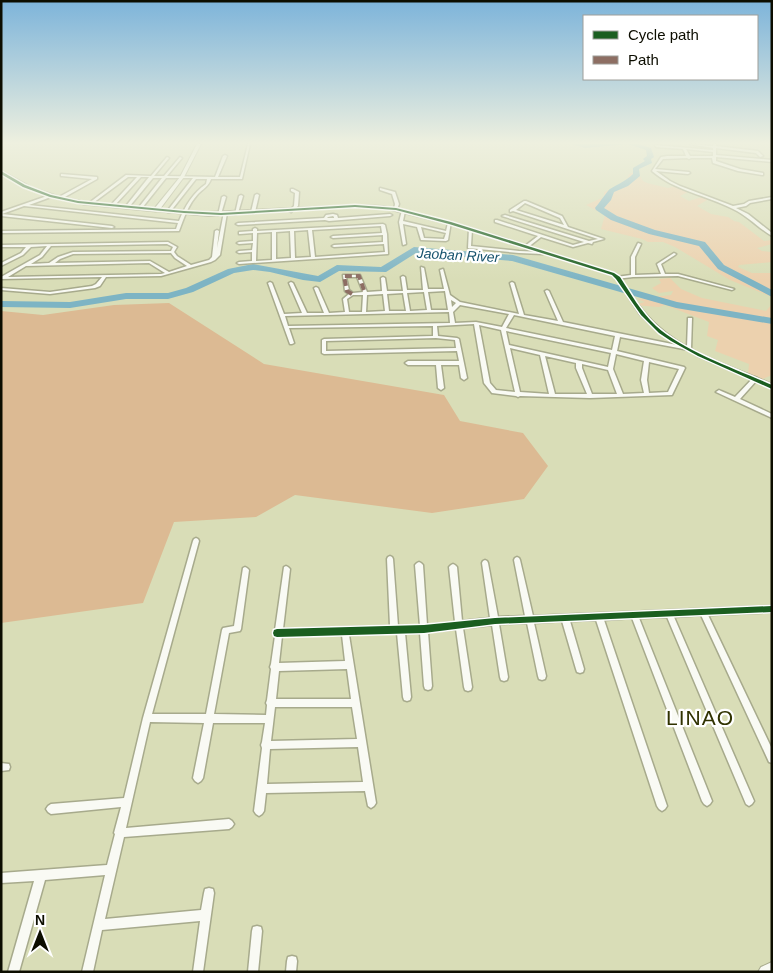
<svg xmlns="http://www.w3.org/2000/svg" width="773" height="973" font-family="Arial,sans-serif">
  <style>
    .green { fill: #ecd1ae }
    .forest { fill: #dcba93 }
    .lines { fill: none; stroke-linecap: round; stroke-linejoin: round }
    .river { fill: #7db4c4; fill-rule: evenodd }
    .street-casing { stroke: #a7aa8c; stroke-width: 3 }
    .secondary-casing { stroke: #a7aa8c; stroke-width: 2 }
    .street { fill: #f9faf4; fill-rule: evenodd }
    .secondary { fill: #f9faf4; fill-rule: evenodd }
    .quiet { stroke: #8d6e63; stroke-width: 4; stroke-dasharray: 7 4; stroke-linecap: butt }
    .cycleway-casing { stroke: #fff; stroke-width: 3 }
    .cycleway { fill: #1b5e20; fill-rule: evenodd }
    .labels { text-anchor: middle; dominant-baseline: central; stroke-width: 4.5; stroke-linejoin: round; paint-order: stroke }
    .far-water-label { font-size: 14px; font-style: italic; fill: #15526d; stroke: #fff }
    .near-quarter-label { font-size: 21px; letter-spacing: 1px; fill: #303200; stroke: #fff }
  </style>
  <rect width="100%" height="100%" fill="#d9ddb7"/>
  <g class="green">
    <path d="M637,171l6,10 4,2 21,5 7,-2 13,6 -8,4 9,5 13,-4 11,3h-6l-10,6 14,8 17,3 6,4 5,1 25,19 8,-1v4l-15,4 5,3 10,1v10l-33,3 -1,2 14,6h20v24l-42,-17 -55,-33 -12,-5h-15l-6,-3 -41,-10 4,-14 -19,-10 18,-8v-5l22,-9 3,-9z"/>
    <path d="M670,278l11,11 21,9 64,13 6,-7v71l-12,5 -12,-6 1,-10 -34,-13 3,-11 -11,-4 2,-14 -44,-17 -6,2 -25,-2 11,-3 -8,-3 34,-4 2,-4 -14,2 -7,-5 9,-5 -2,-4z"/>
  </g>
  <path class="forest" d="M169,303l95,61 180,31 16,26 63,12 25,33 -24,33 -92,14 -137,-18 -39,22 -82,5 -31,81 -142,20v-312l42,4 71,-10z"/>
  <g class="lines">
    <g class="river">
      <path d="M572,144h66l13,4 3,9 -3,2 1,4 -13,6 1,7 -12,10 -14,6 -3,8 -7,8 13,8 38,14 50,12 19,23 48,25v7l-54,-28 -19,-23 -50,-12 -38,-14 -15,-10 -1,-2c3,-3 13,-18 15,-19 8,-5 16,-8 23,-15v-6l12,-7 -2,-2 4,-3 -1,-6 -18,-6 -43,4z"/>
      <path d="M414,247l99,8 164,47 95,16v6l-96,-16 -164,-47 -96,-8 -30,19 -47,-1 -19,11 -17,-2 -33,-8 -17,-2 -19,3 -41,19 -25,7h-42l-56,9 -69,-1v-6l69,1 56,-9h42l18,-5 42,-19 25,-5 65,12 19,-11 44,2z"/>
    </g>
    <defs>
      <g id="street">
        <path d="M248,144h2l-8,35h-31c-2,7 -8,10 -13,15 -10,11 -14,24 -19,37l-178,2v-2l175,-2 2,-6 -154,-17 -22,8 110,12 2,1 -2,1 -111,-12v-4l46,-16c-16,-6 -31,-14 -46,-23v-2l31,17 27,9 33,-18 -30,-3h-1v-2l36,3v2l-34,19 26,5 37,-28 25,1 16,-19 2,1 -15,18h10l16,-19 2,1 -15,18 48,1 8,-21 2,-1 2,1 -9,21h22zM128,177h9l-26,28 -18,-2zM141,177h8l-23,29 -11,-1zM153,178h9l-23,29h-10zM166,178h27l-25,32v2h2l26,-33h11l-1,5c-13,9 -21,22 -27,37l-150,-16 22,-8 33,7 72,7 2,-1 -1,-1 -15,-1z"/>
        <path d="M690,144l23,2 1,-2h2v2l42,5 5,5 -3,1 -4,-4 -40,-5v7l56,5v2l-56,-5v4l24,8 23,4v2h-1l-24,-4 -25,-8 -1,-5h-21l-2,1 -2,-1 -24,1 -8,10 34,3 1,1 -2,1 -32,-3 14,10 10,5 53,20 11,-2 5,-3 23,-4v2l-22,4 -4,3 -10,2 12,6 24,19v3c-14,-8 -24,-20 -39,-27 -27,-14 -58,-18 -81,-38l9,-14 6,-1h19l-3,-7 -27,-2 -1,-2 58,5v-2zM686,149l27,3v4h-23z"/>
        <path d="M380,188l15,4 4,12 -2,6 -3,-1 1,-5 -3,-10 -12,-4z"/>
        <path d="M291,189h2l6,3 -1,14 -7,6 -2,-1 5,-5 1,-13 -4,-2z"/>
        <path d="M257,194l2,1 -4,17 -2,1 -2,-1 4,-17z"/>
        <path d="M241,195l2,1 -5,17 -3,1 4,-18z"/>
        <path d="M224,196l2,1 -5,17 -3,1 4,-18z"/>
        <path d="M524,201h2l36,15 6,11 36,12 -11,3 -1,2 -4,-1 -15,4 -32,-10 -14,11h-2v-2l13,-10 -43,-14v-2h2l76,25 11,-3 -82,-26 3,-1 84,26 9,-2 -85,-28 -3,1v-2zM525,203l35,15 4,7 -48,-15z"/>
        <path d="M402,210l3,1 -2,10 43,10 2,-8 3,-1 -3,18 -2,1 -25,-1 -4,-13 -14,-3 3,20 -3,1 -4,-23zM421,227l25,6 -2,6 -20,-1z"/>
        <path d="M224,212l3,1 -7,42 -5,5 -4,2 -50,14 -55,1 -6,9 -5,2 -45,6 -49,-4v-2l49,4 42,-6 4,-2 6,-7 -101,2v-2l39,-22 7,-9 -16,1 -8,8 -22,11v-3l20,-10 5,-6h-25v-2l167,-3 9,5 -3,5 3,4 14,9 18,-5 3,-3 3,-26 2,-1 2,1 -2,17zM167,244l6,3 -2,4 -98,1 -15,5 -9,6 -18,1 11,-7 9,-11zM171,253l4,5 12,8 -18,6 -19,-11 -95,2 5,-4 13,-5zM149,263l16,10 -4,1 -153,3 18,-11z"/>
        <path d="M333,214l4,1 1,3 52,-4 2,1 -2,1 -61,5 -4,-1 -87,5 -2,-1 2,-1 86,-5 2,-3zM333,216l1,1v1h-7l1,-1z"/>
        <path d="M383,224l2,1 2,9 1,20 -149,10 -2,-1 2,-1 13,-1v-9l-13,1 -2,-1 2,-1 13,-1 1,-7 -14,1 -2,-1 2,-1 14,-1v-8l-13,1h-1v-2l14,-1v-2l2,-1 2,1v2zM381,226l1,7 -49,3 -2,1 2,1 50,-3v7l-49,3 -2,1 2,1 50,-3 1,8 -70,5 -3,-27zM308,230l3,27 -16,1 -1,-27zM290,231l1,27 -15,1v-27zM272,232v28l-16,1 1,-28z"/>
        <path d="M469,228l3,1 -1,17 48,5 24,1 2,1 -2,1 -24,-1 -51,-5z"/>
        <path d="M638,243l3,1 -6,13v18l26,-1 -4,-10 17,-11 2,1 -1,1 -14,9 4,10h13l56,15 -2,1 -54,-14 -45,1 -17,2v-2l15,-2v-18z"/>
        <path d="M421,267l3,1 4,21h16l-4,-19 3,-1 7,26 10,7 59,12 -9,-31 2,-1 2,1 10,32 34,6 -13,-30 2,-1 2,1 14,31 124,25 1,-28v-1h4l-1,31 -2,1 -69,-13 -3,14 67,16 1,1 -13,27 -82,3 -70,-2 -2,1 -2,-1 -24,-3 -8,-10 -10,-59 -37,2 1,10 19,2 2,1 8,39 -3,2 -3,-2 -2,-13h-18l3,23 -3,2 -3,-2 -2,-23h-28l-3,-2 3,-2h51l-2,-10 -133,3 -2,-1v-13l2,-1 109,-3v-10l-144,2 5,15 -2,1h-2l-22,-61 2,-1 2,1 12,31 18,-1 -13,-30 2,-1 2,1 14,30h17l-10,-25 2,-1 2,1 11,25 16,-1 -2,-13 6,-5 -4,-3 -2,-16h17l7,17 15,-1 -1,-13 2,-1 2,1 2,13h16l-2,-14 2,-1 2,1 2,13h16zM346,277h11l6,15 -10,1 -4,-3zM445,291l3,19h-17l-3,-18zM424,292l3,18 -17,1 -3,-18zM403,293l3,18h-17l-2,-17zM383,294l2,17 -19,1 1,-17zM353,295h10l-1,17h-13l-2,-13zM451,300l5,3 -4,4zM460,305l49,9 -7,13 -26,-5 -21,1 -2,-11zM449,312l1,11 -162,3 -3,-10zM514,315l101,21 -3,14 -106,-22zM479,325l22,5 14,62 -19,-2 -6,-7zM506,331l105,22 -3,14 -99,-22zM436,338l19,2 1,8 -130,3v-10zM510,348l30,7 9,39 -29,-2zM616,354l28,7 -3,19 3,13 -21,1 -10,-25zM545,356l31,7v5l11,26h-32zM649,362l30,7 -11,23 -19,1 -2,-13zM582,364l26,6 9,24h-25l-10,-26z"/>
        <path d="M755,377l2,1v2l-17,19 32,15v4l-56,-26 3,-2 2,1 14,6 18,-19z"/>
        <path d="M196,538l2,1 1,2 -47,173h54l16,-84 1,-2 11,-2 9,-58 2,-1 2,1 2,2 -8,59 -1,2 -11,2 -15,81 52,1 1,-10 -1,-2 1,-3 4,-31 -1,-2 1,-3 4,-28 -2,-3 2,-3 9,-63 2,-1 2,1 2,2 -7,60 107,-3 -3,-67 1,-2 2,-1 2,1 1,2 5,67h22l-5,-61 2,-2 2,-1 2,1 2,2 4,60 28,-3 -6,-55 2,-2 2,-1 2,1 2,2 5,54 28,-3 -8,-55 1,-2 2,-1 2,1 1,2 10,54 27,-1 -11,-56 1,-2 2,-1 2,1 1,2 13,56 239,-10v6l-64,3 64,134v14l-3,-1 -68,-147 -27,2 80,184 -2,3 -3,2 -3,-2 -79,-187 -28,1 73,183 -2,3 -3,2 -3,-2 -2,-3 -70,-183 -28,2 63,186 -2,3 -3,2 -3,-2 -2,-3 -61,-186 -26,1 14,48 -1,3 -3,1 -3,-1 -1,-3 -14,-48 -28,2 12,53 -1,3 -3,1 -3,-1 -1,-3 -11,-53 -28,1 9,53 -1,3 -3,1 -3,-1 -1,-3 -8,-52 -29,3 9,59 -1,3 -3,1 -3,-1 -1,-3 -8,-58 -28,3 4,54 -1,3 -3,1 -3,-1 -1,-3 -4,-53h-15l6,64 -1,3 -3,1 -3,-1 -1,-3 -6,-64 -48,2 27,168 -2,3 -3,2 -3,-2 -3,-15 -99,2 -2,18 -2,3 -3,2 -3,-2 -2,-3 8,-63 -1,-3 1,-3 3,-19h-52l-10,55 -2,3 -3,2 -3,-2 -2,-3 11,-55 -54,-1 -24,106 103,-9 3,2 2,3 -2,3 -3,2 -105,8 -19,82 96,-9 3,-17 1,-4 4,-1 4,1 1,4 -11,79h-10l7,-51 -98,9 -9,42h-11l23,-97 -60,5 -26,92h-11l26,-91 -33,2v-10l106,-8 8,-31 -1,-1 7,-26 -70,7 -3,-2 -2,-3 2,-3 3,-2 73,-6 19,-80 50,-177 1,-2zM342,635l3,26 -66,2 3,-27zM347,669l4,30h-75l3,-28zM275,707h77l5,32 -86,2zM358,747l5,35 -96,2 3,-35z"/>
        <path d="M1,763l8,1 1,3 -1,3 -8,1z"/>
        <path d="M257,926l4,1 1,4 -4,41h-10l4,-41 1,-4z"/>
        <path d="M292,956l4,1 1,4 -1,11h-10l1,-11 1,-4z"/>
      </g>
      <g id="secondary">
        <path d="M197,144h4l-17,33 -24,32 48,3 147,-7 28,1 69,16 163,51 5,4c11,17 22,35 38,49 31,28 76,41 114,58v5l-75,-33 -38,-23 -19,-18 -24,-36 -5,-4 -163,-51 -65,-16 -28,-1 -147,9 -54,-5v-2l26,-32z"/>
        <path d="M772,962v10h-14l3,-5z"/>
      </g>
    </defs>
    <use href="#street" class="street-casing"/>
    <use href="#secondary" class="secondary-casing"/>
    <use href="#street" class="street"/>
    <use href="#secondary" class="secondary"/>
    <path class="quiet" d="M352,294l-5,-3 -3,-15h15l6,17"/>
    <defs>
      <g id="cycleway">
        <path d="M1,171l24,14 26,10 27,6 106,10 37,2 134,-8 41,3 55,14 163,51 6,4c11,17 21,35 36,49 29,26 80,43 116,59v4l-74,-33 -27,-15 -12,-8 -18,-18 -25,-36 -4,-4 -163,-51 -53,-14 -41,-3 -134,8 -37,-2 -106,-10 -28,-6 -27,-10 -22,-13z"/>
        <path d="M772,606v6l-277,12 -71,9 -147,4 -3,-1 -1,-3 1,-3 3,-1 147,-4 71,-7z"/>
      </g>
    </defs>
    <use href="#cycleway" class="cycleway-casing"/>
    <use href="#cycleway" class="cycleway"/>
  </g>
  <linearGradient id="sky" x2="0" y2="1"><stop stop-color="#7db4da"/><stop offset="0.51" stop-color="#eef0df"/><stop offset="1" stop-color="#eef0df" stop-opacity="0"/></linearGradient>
  <rect width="773" height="280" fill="url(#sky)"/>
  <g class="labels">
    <g class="far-water-label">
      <text transform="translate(458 255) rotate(3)">Jaoban River</text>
    </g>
    <g class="near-quarter-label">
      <text x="700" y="717">LINAO</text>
    </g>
  </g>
  <rect width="773" height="973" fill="none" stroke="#0c0d00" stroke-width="5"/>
  <rect x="583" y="15" width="175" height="65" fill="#ffffff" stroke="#9e9e99"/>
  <rect x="593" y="31" width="25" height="8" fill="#1b5e20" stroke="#9e9e99"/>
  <text x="628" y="40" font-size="15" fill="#0c0d00">Cycle path</text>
  <rect x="593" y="56" width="25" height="8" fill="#8d6e63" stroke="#9e9e99"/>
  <text x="628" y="65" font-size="15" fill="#0c0d00">Path</text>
  <g transform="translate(40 933)" stroke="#ffffff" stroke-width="4" paint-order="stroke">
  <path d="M0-4L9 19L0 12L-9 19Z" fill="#0c0d00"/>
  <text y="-8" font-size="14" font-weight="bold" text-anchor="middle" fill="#0c0d00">N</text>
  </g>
</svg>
